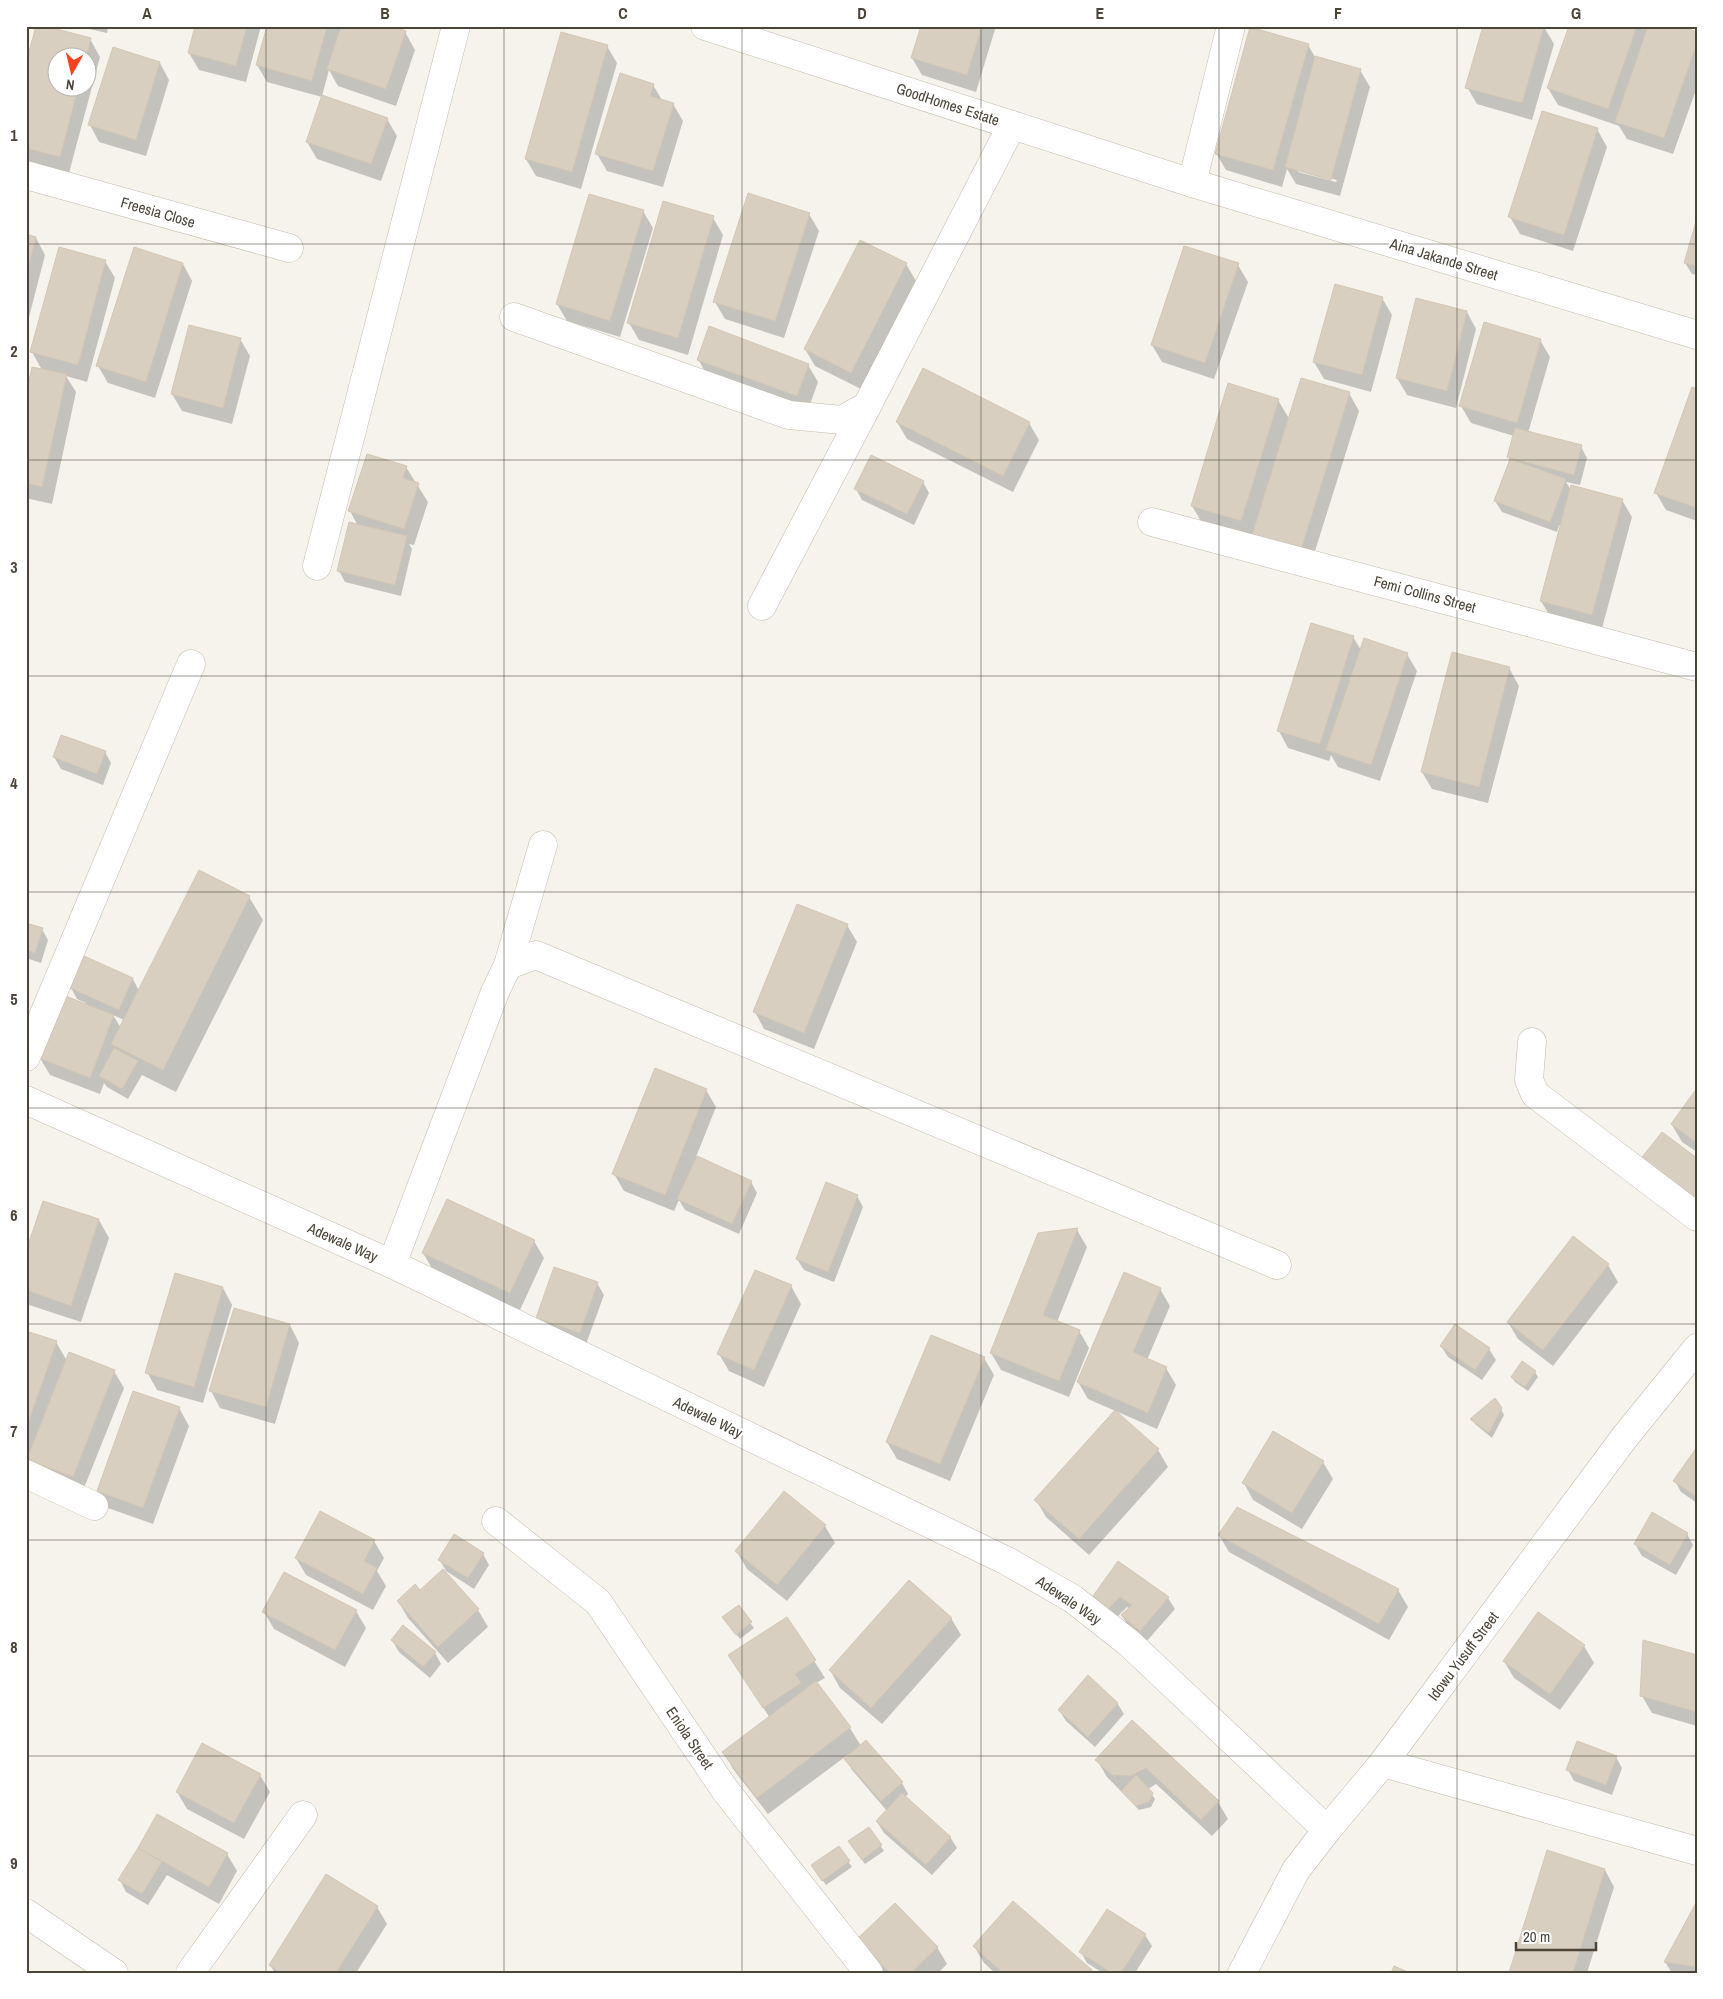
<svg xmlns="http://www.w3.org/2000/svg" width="1723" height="1999" font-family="'Archivo Narrow',sans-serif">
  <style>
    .shadow { fill: #0003; fill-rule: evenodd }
    .building { fill: #d8cfc1; stroke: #d3c7b4 }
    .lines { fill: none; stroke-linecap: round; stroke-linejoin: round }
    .minor-casing { stroke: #c2bbae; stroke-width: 29 }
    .minor { stroke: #fff; stroke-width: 28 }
    .grid { fill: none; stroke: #4b4439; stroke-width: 1; stroke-opacity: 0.55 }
    .labels { text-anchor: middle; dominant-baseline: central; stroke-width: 4.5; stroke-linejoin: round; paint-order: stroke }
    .street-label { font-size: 15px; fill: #4b4439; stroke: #fff }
    .neatline { fill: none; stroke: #4b4439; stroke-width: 2 }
    .grid-label { font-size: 16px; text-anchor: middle; font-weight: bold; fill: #4b4439 }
  </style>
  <rect width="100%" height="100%" fill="#f6f3ec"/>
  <g class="shadow">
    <path d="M76,26h32l-1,7z"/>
    <path d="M197,26h64l-15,56 -47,-12 -10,-17z"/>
    <path d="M268,26h119l18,6 10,18 -19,56 -58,-20 -9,-16 -7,26 65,23 10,17 -16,45 -64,-22 -10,-17 15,-45 -55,-15 -10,-17z"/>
    <path d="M922,26h74l-20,66 -54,-17 -10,-17z"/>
    <path d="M1541,26l3,1 10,17 -22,76 -55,-16 -10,-17z"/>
    <path d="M1570,26h106l21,7v54l-24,67 -46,-15 -8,-13 -61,-21 -10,-17z"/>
    <path d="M90,39l10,18 -31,116 -43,-11v-94zM58,58h30v30h-30z"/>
    <path d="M1308,45l7,12 45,13 10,17 -30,109 -44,-12 -9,-15 -5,18 -56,-17 -10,-17zM1298,170l39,10 -1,2 -38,-10z"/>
    <path d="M607,46l10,17 -36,126 -45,-13 -10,-17z"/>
    <path d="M160,63l9,17 -23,76 -47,-14 -9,-17z"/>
    <path d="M653,85l9,15 11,4 10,17 -20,66 -56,-16 -10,-17z"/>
    <path d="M1597,129l10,18 -34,104 -53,-17 -10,-17z"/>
    <path d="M643,211l10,17 -33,109 -53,-16 -10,-17z"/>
    <path d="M809,214l10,17 -35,107 -59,-19 -10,-17z"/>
    <path d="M713,218l10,17 -35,120 -49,-15 -10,-17z"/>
    <path d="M1697,222v53l-5,-1 -7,-11z"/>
    <path d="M26,235l10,3 9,17 -19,74z"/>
    <path d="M135,249l48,15 9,17 -37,117 -47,-15 -10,-17z"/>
    <path d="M105,261l10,17 -28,104 -21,-6 10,16 -24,112 -26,-6v-97l16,-31 -10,-18z"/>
    <path d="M906,264l10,17 -55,108 -46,-23 -10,-17z"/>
    <path d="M1238,265l10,17 -34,97 -52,-17 -10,-17z"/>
    <path d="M1382,298l10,17 -21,77 -47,-13 -10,-17z"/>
    <path d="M1467,312l9,17 -20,79 -49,-13 -10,-17z"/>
    <path d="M240,339l10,17 -18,68 -50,-13 -10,-17z"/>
    <path d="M1540,340l10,17 -22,76 53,14 6,11 -7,27 -14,-3 5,8 51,10 10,17 -31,115 -50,-14 -10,-17 20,-75 -2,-1 -2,7 -55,-20 -7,-11 15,-41 -2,-3 6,-21 -43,-13 -10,-17z"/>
    <path d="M698,359l110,6 10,17 -11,31 -99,-36z"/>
    <path d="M1697,390v131l-31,-11 -10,-17z"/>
    <path d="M1349,393l10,18 -50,159 -107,-47 -10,-17 86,-106 12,20z"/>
    <path d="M897,422l132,1 10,17 -26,52 -106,-53z"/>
    <path d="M406,467l22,35 -14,43 -5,-1 3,5 -11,47 -56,-14 -6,-11 19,-45 -8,-15z"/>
    <path d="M923,482l6,11 -15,32 -52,-25 -6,-11z"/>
    <path d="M1353,637l8,13 46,4 10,17 -37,110 -42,-14 -7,-12 -2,6 -41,-13 -9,-17z"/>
    <path d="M1509,668l10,18 -31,117 -56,-14 -10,-17z"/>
    <path d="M105,752l6,11 -8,22 -42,-16 -7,-12z"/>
    <path d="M249,897l14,23 -87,172 -34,-17 -14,24 -21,-12 -3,-4 -4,11 -50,-19 -10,-17 46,-55 -9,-4 -6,-11 62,-9 6,12zM113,1015l11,5 -3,8z"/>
    <path d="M26,924l16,5 6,11 -7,23 -15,-5z"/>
    <path d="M847,925l10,17 -43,107 -50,-20 -9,-17z"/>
    <path d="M26,982l3,5 -3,11z"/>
    <path d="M706,1090l10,17 -20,50 55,25 6,11 -18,41 -54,-24 -6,-10 -5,11 -50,-20 -10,-17z"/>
    <path d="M1697,1090v62l-15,-10 -10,-17z"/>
    <path d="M857,1196l6,11 -29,75 -30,-12 -7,-11z"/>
    <path d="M44,1202l55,18 10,18 -28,84 -55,-18v-49z"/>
    <path d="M1077,1230l10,17 -30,75 22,9 10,17 -20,49 -68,-27 -10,-17 48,-119z"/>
    <path d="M534,1241l10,17 -24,52 -87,-40 -10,-17z"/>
    <path d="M1608,1265l10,17 -65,84 -35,-27 -10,-17z"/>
    <path d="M597,1283l7,12 -18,49 -42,-15 -6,-11z"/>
    <path d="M791,1286l10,18 -37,83 -35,-16 -10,-17z"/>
    <path d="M223,1288l9,17 -29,98 -46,-13 -10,-18z"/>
    <path d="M1160,1289l10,17 -23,54 19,8 10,17 -19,44 -69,-30 -10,-17z"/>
    <path d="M290,1325l9,18 -24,81 -55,-16 -9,-17z"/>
    <path d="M1455,1326l34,23 7,11 -14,20 -34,-23 -7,-11z"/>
    <path d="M26,1332l30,10 11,19 47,10 10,17 -42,105 -44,-17 -12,-17z"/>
    <path d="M984,1358l10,17 -44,106 -53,-22 -10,-17z"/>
    <path d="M1523,1363l12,9 3,5 -10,14 -13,-9 -3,-5z"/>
    <path d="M179,1408l10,18 -36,98 -45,-16 -10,-17z"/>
    <path d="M1501,1409l3,6 -12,23 -17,-14 -3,-5z"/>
    <path d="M1697,1449v54l-16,-11 -6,-11z"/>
    <path d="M1158,1450l10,17 -79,88 -43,-38 -10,-17z"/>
    <path d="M1323,1462l10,17 -31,50 -49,-29 -9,-17z"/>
    <path d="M825,1526l10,17 -48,58 -40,-32 -10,-17z"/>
    <path d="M1687,1534l6,11 -17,30 -34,-19 -7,-12z"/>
    <path d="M1219,1535l179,55 10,17 -19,33 -160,-88z"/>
    <path d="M374,1541l10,17 -7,13 9,15 -13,24 -67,-35 -10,-17z"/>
    <path d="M483,1554l6,11 -15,24 -28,-18 -6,-11z"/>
    <path d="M1119,1562l49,36 7,11 -29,33 -17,-15 -7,-11 8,-7 -3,-2 -12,12 -14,-12 -7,-11z"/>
    <path d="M443,1571l35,39 10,17 -40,36 -40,-45 -10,-17 22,-9z"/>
    <path d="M738,1607l16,21 -14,11 -13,-17z"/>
    <path d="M356,1611l10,17 -21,39 -71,-38 -10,-17z"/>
    <path d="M787,1618l38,60 -9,5 34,45 11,18 41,37 6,11 -3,3 45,40 7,11 -25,27 -48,-42 -7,-11 10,-11 -35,-41 -6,-11 4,-4 -1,-1 -81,60 -35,-45 -9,-17 46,-34 -30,-46z"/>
    <path d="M951,1618l10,17 -79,89 -42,-36 -10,-18z"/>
    <path d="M392,1640l43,13 6,11 -11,14 -31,-26z"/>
    <path d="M1584,1646l10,17 -34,47 -46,-32 -10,-17z"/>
    <path d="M1697,1657v69l-45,-13 -10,-17z"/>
    <path d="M1117,1703l7,11 -29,33 -29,-26 -7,-11z"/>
    <path d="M1132,1722l86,80 10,17 -16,17 -56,-52 -8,5 7,10 -4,8 -12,3 -32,-33 -10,-17z"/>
    <path d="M1616,1757l6,11 -10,27 -38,-14 -6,-11z"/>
    <path d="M260,1775l10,17 -26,47 -57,-30 -10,-17z"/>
    <path d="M869,1828l15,23 -19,13 -12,-17z"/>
    <path d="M838,1847l14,20 -26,18 -10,-15z"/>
    <path d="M139,1848l88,6 10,17 -18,33 -52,-29 -19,30 -22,-13 -6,-12z"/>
    <path d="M1605,1870l9,17 -27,86h-77z"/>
    <path d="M1697,1904v69h-25l-7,-11z"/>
    <path d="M377,1907l10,17 -31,49h-81l-5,-8z"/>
    <path d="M1145,1935l7,11 -17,27h-32l-16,-10 -6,-11z"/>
    <path d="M859,1939l78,8 10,17 -9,9h-54l-15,-17z"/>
    <path d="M974,1946l117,25 1,2h-97l-11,-10z"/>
  </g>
  <g class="building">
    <path d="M36,26h9l46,12 -5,20h-28v30h20l-18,69 -34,-9v-85z"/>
    <path d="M195,26h52l-11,40 -48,-13z"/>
    <path d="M267,26h60l-15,55 -56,-16z"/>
    <path d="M341,26h50l15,5 -20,58 -59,-20z"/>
    <path d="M921,26h61l-15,49 -56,-17z"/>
    <path d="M1483,26h61l-22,77 -57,-15z"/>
    <path d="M1569,26h68l-29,83 -61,-21z"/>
    <path d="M1648,26h32l17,6v11l-33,95 -49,-16z"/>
    <path d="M1250,27l59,17 -36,126 -58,-16z"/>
    <path d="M561,32l47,13 -36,127 -47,-13z"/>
    <path d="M113,47l47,15 -24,78 -48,-15z"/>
    <path d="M1315,56l46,13 -30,111 -46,-13z"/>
    <path d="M620,73l34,11 -4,12 24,7 -21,68 -58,-17z"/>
    <path d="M322,95l66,23 -17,46 -65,-22z"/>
    <path d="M1542,111l56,17 -34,107 -56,-18z"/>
    <path d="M748,193l62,20 -35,108 -62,-19z"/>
    <path d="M589,194l55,16 -34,111 -54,-17z"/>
    <path d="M663,201l51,15 -36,122 -51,-15z"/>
    <path d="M1697,218v48l-13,-3z"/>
    <path d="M26,234l10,3 -10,39z"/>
    <path d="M860,240l47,23 -56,110 -47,-24z"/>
    <path d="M1184,246l55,17 -34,100 -54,-18z"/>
    <path d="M59,247l47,13 -28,105 -48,-13z"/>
    <path d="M134,247l49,16 -37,119 -50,-16z"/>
    <path d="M1335,284l48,13 -21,78 -49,-13z"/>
    <path d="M1416,298l51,13 -20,80 -51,-13z"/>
    <path d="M1484,322l57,17 -24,84 -58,-17z"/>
    <path d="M189,325l52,13 -18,70 -52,-14z"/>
    <path d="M709,326l100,38 -12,32 -100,-36z"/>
    <path d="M32,367l35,7 -25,113 -16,-4v-88z"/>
    <path d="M923,368l107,54 -27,54 -107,-54z"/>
    <path d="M1301,378l49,14 -50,161 -49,-15z"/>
    <path d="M1228,383l51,16 -38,122 -50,-15z"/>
    <path d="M1692,387l5,2v119l-43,-15z"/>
    <path d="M1515,428l67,17 -8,30 -67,-18z"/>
    <path d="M367,454l40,12 -4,12 16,5 -15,46 -56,-18z"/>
    <path d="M871,455l53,26 -17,33 -53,-25z"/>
    <path d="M1510,459l56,20 -16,43 -56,-21z"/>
    <path d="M1571,485l52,14 -31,116 -52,-14z"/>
    <path d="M349,522l58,14 -12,49 -58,-14z"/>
    <path d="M1311,623l43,13 -34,108 -43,-13z"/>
    <path d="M1364,638l44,15 -37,112 -45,-15z"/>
    <path d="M1452,652l58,15 -31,120 -58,-15z"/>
    <path d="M61,735l45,16 -9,23 -44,-17z"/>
    <path d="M199,870l51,26 -87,174 -52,-26z"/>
    <path d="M797,904l51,20 -44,109 -51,-21z"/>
    <path d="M26,923l17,5 -8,25 -9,-3z"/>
    <path d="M84,956l49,22 -14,32 -49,-22z"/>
    <path d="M63,995l51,20 -24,63 -51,-20z"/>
    <path d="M114,1048l24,13 -16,28 -23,-13z"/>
    <path d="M655,1068l52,21 -42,106 -53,-21z"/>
    <path d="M1697,1088v55l-26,-19z"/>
    <path d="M1662,1132l35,26v49l-62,-41z"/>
    <path d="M697,1156l55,25 -20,43 -55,-25z"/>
    <path d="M826,1182l32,13 -30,77 -32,-13z"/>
    <path d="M447,1199l88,41 -25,53 -88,-40z"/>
    <path d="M43,1201l56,18 -28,87 -45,-16v-39z"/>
    <path d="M1078,1228l-35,87 37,15 -21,51 -69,-28 48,-120z"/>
    <path d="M1573,1236l36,28 -66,86 -36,-28z"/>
    <path d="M554,1267l44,15 -18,51 -44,-15z"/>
    <path d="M755,1270l37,15 -38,85 -37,-16z"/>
    <path d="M1124,1272l37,16 -28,64 34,15 -19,46 -71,-31z"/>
    <path d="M175,1273l48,14 -29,100 -49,-14z"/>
    <path d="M234,1308l56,16 -24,83 -57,-16z"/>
    <path d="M1455,1324l35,24 -15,22 -35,-24z"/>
    <path d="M26,1331l31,10 -31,88z"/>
    <path d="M931,1335l54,22 -45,107 -54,-22z"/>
    <path d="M69,1352l46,18 -42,107 -46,-18z"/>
    <path d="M1522,1361l14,10 -11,16 -14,-10z"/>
    <path d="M133,1391l47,16 -37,101 -46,-17z"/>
    <path d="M1495,1398l7,10 -13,25 -19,-14z"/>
    <path d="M1115,1410l44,39 -80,90 -45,-39z"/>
    <path d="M1273,1431l51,30 -32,52 -50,-30z"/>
    <path d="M1697,1447v50l-24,-16z"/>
    <path d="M784,1491l42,34 -49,60 -42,-34z"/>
    <path d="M1237,1507l162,82 -20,35 -161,-89z"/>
    <path d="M320,1511l55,29 -11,21 13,7 -14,26 -68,-36z"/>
    <path d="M1652,1512l36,21 -18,32 -36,-21z"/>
    <path d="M454,1534l30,19 -16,25 -30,-18z"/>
    <path d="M1118,1561l51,36 -29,34 -19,-16 11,-10 -12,-8 -12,12 -15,-13z"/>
    <path d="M443,1569l36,40 -41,38 -41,-46 18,-17 5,6z"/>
    <path d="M284,1572l73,38 -22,40 -73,-38z"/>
    <path d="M909,1580l43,38 -81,90 -42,-38z"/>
    <path d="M739,1605l13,17 -16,13 -14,-18z"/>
    <path d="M1538,1612l47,33 -35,49 -47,-33z"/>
    <path d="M787,1617l29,43 -21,14 6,9 -38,25 -35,-53z"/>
    <path d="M403,1625l33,27 -13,15 -32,-27z"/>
    <path d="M1643,1640l54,15v57l-57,-16z"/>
    <path d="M1088,1675l30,28 -30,34 -30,-27z"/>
    <path d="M816,1681l35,46 -94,71 -35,-46z"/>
    <path d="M1132,1720l87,81 -18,19 -55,-52 -16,8 -18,-1 -17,-15z"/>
    <path d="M866,1740l37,42 -22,19 -37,-42z"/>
    <path d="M1577,1741l40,15 -11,29 -40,-15z"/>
    <path d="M202,1743l59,31 -27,49 -58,-31z"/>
    <path d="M1136,1775l17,18 -4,9 -13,4 -15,-15z"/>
    <path d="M902,1793l49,44 -25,28 -50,-44z"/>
    <path d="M157,1814l71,39 -19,34 -71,-39z"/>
    <path d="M869,1827l13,18 -20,15 -14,-19z"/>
    <path d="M839,1846l11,15 -28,20 -11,-16z"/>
    <path d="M138,1848l24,14 -20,32 -24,-14z"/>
    <path d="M1547,1850l58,19 -32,104h-64z"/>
    <path d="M326,1874l52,32 -42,67h-55l-12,-8z"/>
    <path d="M1013,1901l79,69 -2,3h-87l-30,-27z"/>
    <path d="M1697,1901v66l-33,-5z"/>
    <path d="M895,1903l43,44 -27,26h-21l-33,-34z"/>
    <path d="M1107,1909l39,25 -25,39h-9l-33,-21z"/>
    <path d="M1394,1966l16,7h-19z"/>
  </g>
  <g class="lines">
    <defs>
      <g id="minor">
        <path d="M705,26l487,157 505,152"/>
        <path d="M26,175l263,73"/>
        <path d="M1192,183l39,-157"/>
        <path d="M514,317l275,98 53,5 25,-14 145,-281"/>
        <path d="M1152,522l545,145"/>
        <path d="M317,566l139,-540"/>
        <path d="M762,606l105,-200"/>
        <path d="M508,965l35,-120"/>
        <path d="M1532,1042l-3,38 6,14 162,123"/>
        <path d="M26,1057l165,-393"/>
        <path d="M26,1100l366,164 615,297 66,38 56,44 198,187"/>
        <path d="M392,1264l103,-272 13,-27 28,-10 741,310"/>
        <path d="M26,1474l68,32"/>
        <path d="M496,1521l102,81 127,188 144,183"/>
        <path d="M1383,1763l314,88"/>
        <path d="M26,1913l88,60"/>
        <path d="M190,1973l113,-158"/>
        <path d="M1242,1973l54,-103 31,-40 56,-67 241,-325 73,-90"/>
      </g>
    </defs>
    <use href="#minor" class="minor-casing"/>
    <use href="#minor" class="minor"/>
  </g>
  <path class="grid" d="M266,26v1947M504,26v1947M742,26v1947M981,26v1947M1219,26v1947M1457,26v1947M26,244h1671M26,460h1671M26,676h1671M26,892h1671M26,1108h1671M26,1324h1671M26,1540h1671M26,1756h1671"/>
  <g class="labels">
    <g class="street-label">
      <text transform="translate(948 104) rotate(18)">GoodHomes Estate</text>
      <text transform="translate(158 212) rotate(16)">Freesia Close</text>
      <text transform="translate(1444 259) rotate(17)">Aina Jakande Street</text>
      <text transform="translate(1425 594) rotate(15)">Femi Collins Street</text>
      <text transform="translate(343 1242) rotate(24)">Adewale Way</text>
      <text transform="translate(708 1417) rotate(26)">Adewale Way</text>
      <text transform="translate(1069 1600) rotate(34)">Adewale Way</text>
      <text transform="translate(1463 1656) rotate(-53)">Idowu Yusuff Street</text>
      <text transform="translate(690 1738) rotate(56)">Eniola Street</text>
    </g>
  </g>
  <rect width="1723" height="1999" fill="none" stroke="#ffffff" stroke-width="55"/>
  <g transform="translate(72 72) rotate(188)"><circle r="24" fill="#ffffff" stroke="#b7b4b0"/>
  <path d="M0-4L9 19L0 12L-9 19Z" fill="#fc3f1d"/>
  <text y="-8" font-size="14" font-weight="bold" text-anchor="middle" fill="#4b4439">N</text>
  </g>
  <path d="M1516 1942v8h80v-8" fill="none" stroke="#4b4439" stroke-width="2.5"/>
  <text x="1523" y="1942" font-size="15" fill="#4b4439" stroke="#ffffff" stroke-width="4" paint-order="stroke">20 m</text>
  <rect x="28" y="28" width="1668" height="1944" class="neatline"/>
  <g class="grid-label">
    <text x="147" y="19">A</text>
    <text x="385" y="19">B</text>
    <text x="623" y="19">C</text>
    <text x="862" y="19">D</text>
    <text x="1100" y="19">E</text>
    <text x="1338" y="19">F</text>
    <text x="1576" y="19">G</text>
    <text x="14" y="141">1</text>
    <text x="14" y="357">2</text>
    <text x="14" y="573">3</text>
    <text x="14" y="789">4</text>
    <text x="14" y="1005">5</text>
    <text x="14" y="1221">6</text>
    <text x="14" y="1437">7</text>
    <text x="14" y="1653">8</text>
    <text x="14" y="1869">9</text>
  </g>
</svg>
